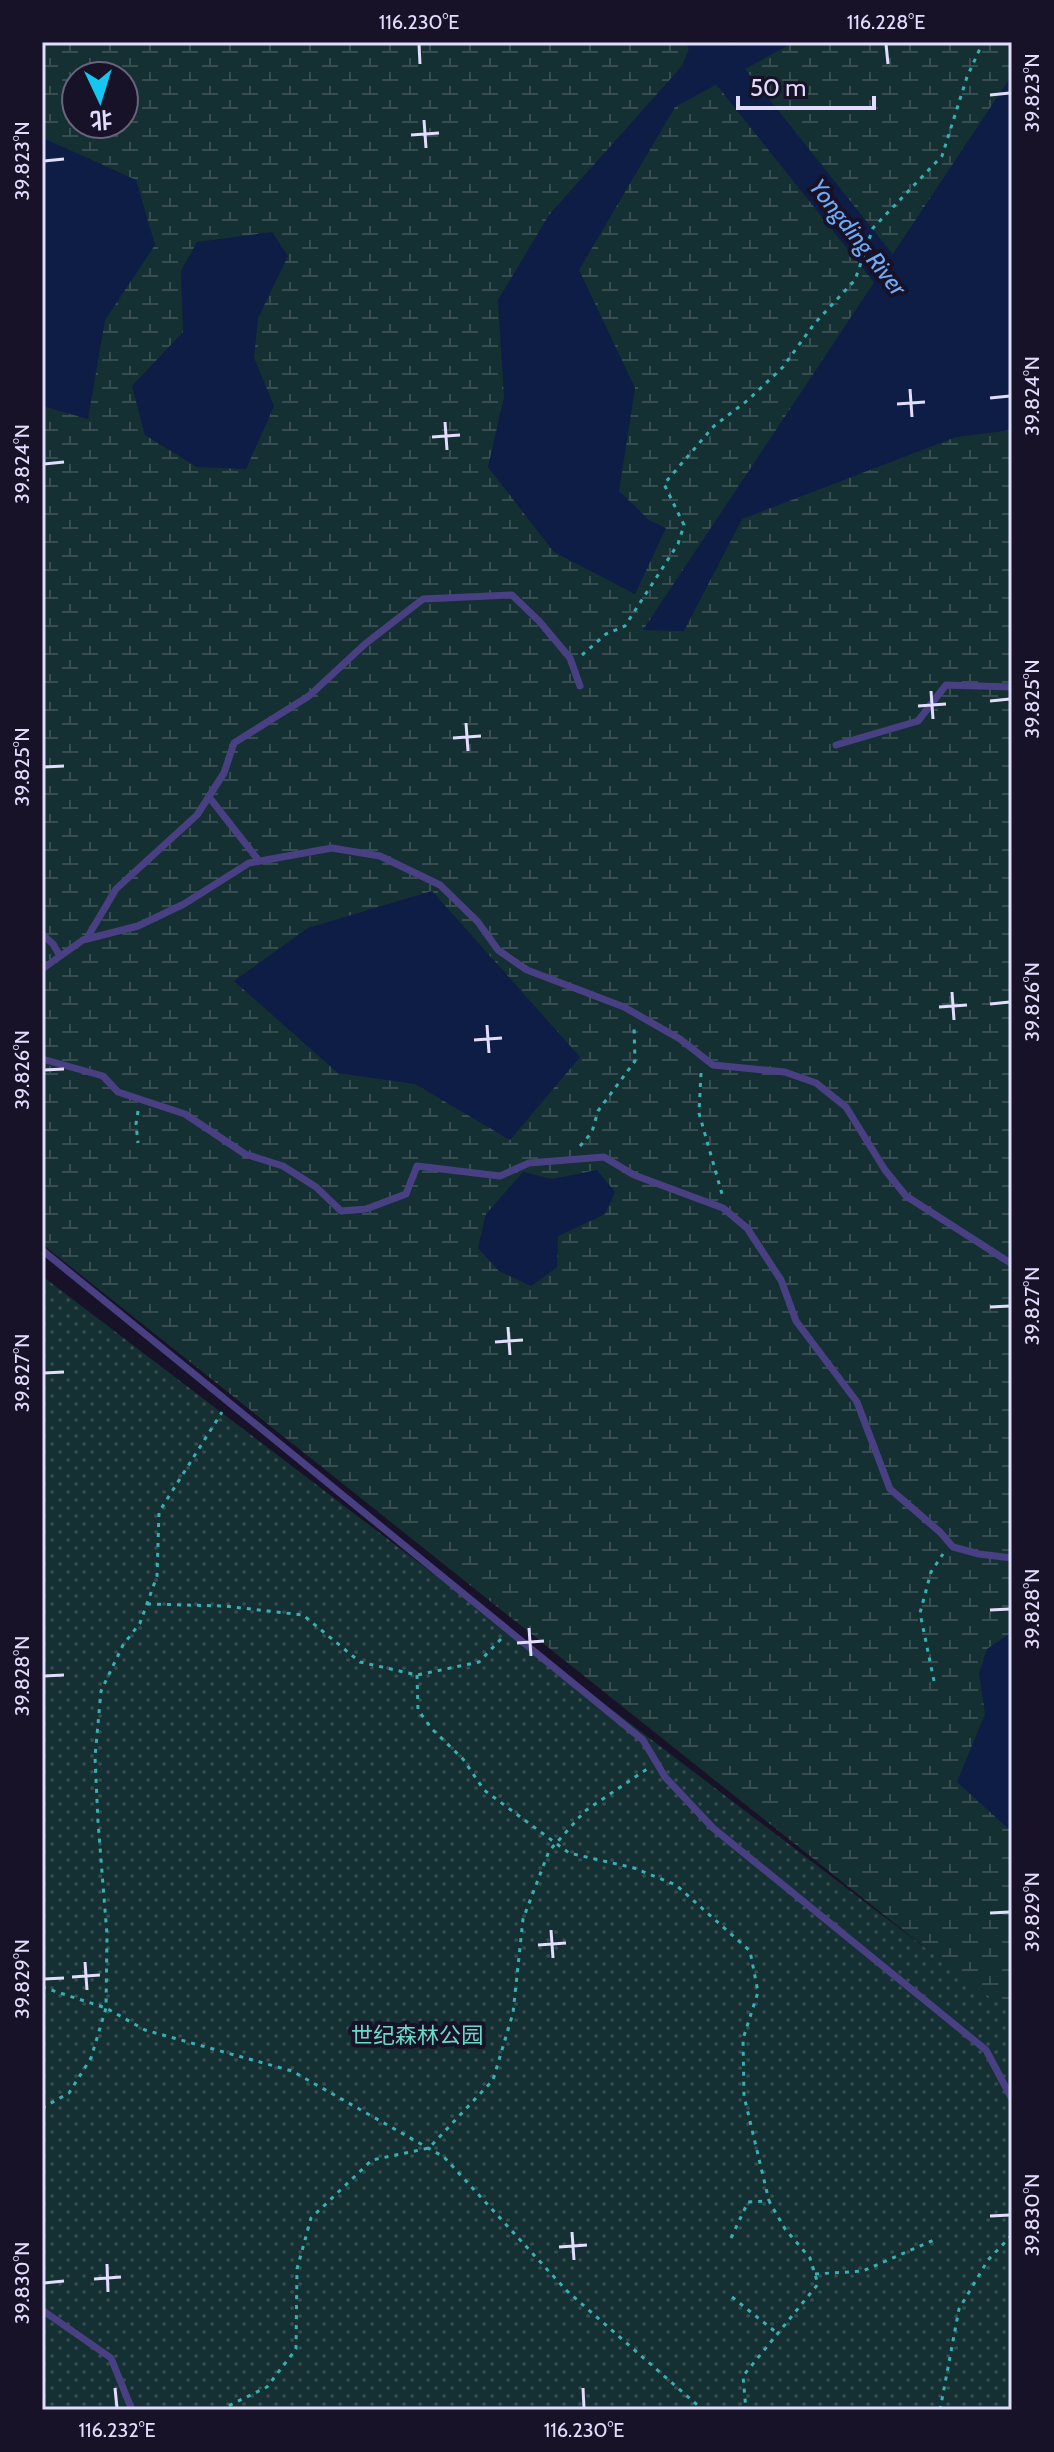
<svg xmlns="http://www.w3.org/2000/svg" width="1054" height="2452" font-family="Cabin,'Noto Sans SC',sans-serif">
  <style>
    .wetland { fill: url(#wetland-marsh); fill-rule: evenodd }
    .park { fill: url(#park-dots) }
    .water { fill: #0e1d45 }
    .lines { fill: none; stroke-linecap: round; stroke-linejoin: round }
    .river { stroke: #0e1d45; stroke-width: 32 }
    .path { stroke: #38b0b4; stroke-width: 3; stroke-dasharray: 4 6; stroke-linecap: butt }
    .lane { stroke: #494084; stroke-width: 7 }
    .ticks { fill: none; stroke: #e2dcfd; stroke-width: 3 }
    .labels { text-anchor: middle; dominant-baseline: central; stroke-width: 8; stroke-linejoin: round; paint-order: stroke }
    .park-label { font-size: 22px; fill: #6bd9c8; stroke: #181228 }
    .water-label { font-size: 24px; font-style: italic; fill: #70acf6; stroke: #181228 }
    .neatline { fill: none; stroke: #e2dcfd; stroke-width: 3 }
    .ticks-label { font-size: 20px; text-anchor: middle; fill: #e2dcfd }
  </style>
  <defs>
    <pattern id="wetland-marsh" width="20" height="14" patternUnits="userSpaceOnUse" patternTransform="scale(2)"><rect width="20" height="14" fill="#153032"/><path d="M1 5h8M5 5V1M11 12h8M15 12V8" fill="none" stroke="#374d51"/></pattern>
    <pattern id="park-dots" width="8" height="8" patternUnits="userSpaceOnUse" patternTransform="scale(2)"><rect width="8" height="8" fill="#153032"/><path d="M2 2h.1M6 6h.1" fill="none" stroke="#374d51" stroke-width="1.8" stroke-linecap="round"/></pattern>
  </defs>
  <rect width="100%" height="100%" fill="#181228"/>
  <path class="wetland" d="M42,42h970v1975l-970,-773zM76,76h48v48h-48z"/>
  <path class="park" d="M42,1276l970,738v396h-970z"/>
  <g class="water">
    <path d="M692,42h98l-5,5 -110,60 -96,163 56,118 -16,103 30,29 17,8 -31,66 -81,-42 -66,-85 16,-70 -6,-97 51,-85 133,-149z"/>
    <path d="M1012,75v355l-56,7 -214,82 -58,112 -41,-1z"/>
    <path d="M42,130l3,9 91,41 19,65 -50,75 -17,99 -46,-13z"/>
    <path d="M272,232l16,24 -30,62 -4,40 20,48 -28,63 -49,-2 -52,-32 -13,-49 51,-54 -2,-61 16,-29z"/>
    <path d="M432,891l148,166 -70,83 -95,-56 -77,-11 -104,-92 74,-53z"/>
    <path d="M597,1170l18,22 -10,22 -47,22 -1,31 -26,19 -32,-15 -21,-23 8,-34 37,-42 29,7z"/>
    <path d="M1012,1632v200l-55,-50 28,-68 -6,-41 8,-24z"/>
  </g>
  <g class="lines">
    <path class="river" d="M703,42l208,261"/>
    <g class="path">
      <path d="M582,655l24,-21 19,-8 53,-82 6,-19 -20,-41 50,-58 34,-26 35,-33 31,-43 41,-44 18,-52 69,-72 25,-79 16,-35"/>
      <path d="M701,1073l-2,40 23,81"/>
      <path d="M138,1111l-2,13 2,19"/>
      <path d="M580,1146l12,-14 6,-21 37,-50 -1,-34"/>
      <path d="M147,1604l77,2 79,9 57,47 57,13 62,-13 22,-23"/>
      <path d="M417,1675l1,35 14,19 31,30 21,31 85,63 65,15 42,17 74,66 8,41 -15,47 1,57 25,105"/>
      <path d="M934,1681l-14,-68 11,-41 12,-18"/>
      <path d="M42,1987l64,21 39,22 147,41 152,86 123,134 136,119"/>
      <path d="M42,2108l27,-15 22,-35 15,-50 1,-73 -9,-113 -3,-65 6,-66 22,-46 17,-22 17,-47 2,-64 63,-100"/>
      <path d="M731,2238l17,-36 21,-1 16,28 25,29 8,26 -75,92 3,34"/>
      <path d="M815,2274l48,-3 73,-32"/>
      <path d="M732,2297l45,36"/>
      <path d="M220,2410l47,-23 29,-38 1,-80 14,-51 61,-58 57,-12 64,-68 20,-67 10,-94 26,-68 36,-40 62,-42"/>
      <path d="M940,2410l19,-101 29,-49 24,-25"/>
    </g>
    <g class="lane">
      <path d="M836,745l82,-24 28,-36 66,2"/>
      <path d="M209,797l50,64"/>
      <path d="M42,934l11,10 7,12"/>
      <path d="M87,938l29,-49 81,-74 27,-42 10,-30 75,-47 56,-52 58,-45 89,-4 27,26 31,37 10,28"/>
      <path d="M42,969l41,-29 55,-14 46,-22 65,-41 83,-15 48,8 60,29 38,37 20,28 29,20 97,37 56,32 33,26 72,7 31,11 30,24 39,63 21,26 106,68"/>
      <path d="M42,1059l61,17 15,16 67,22 60,40 38,12 33,21 25,24 25,-2 40,-15 11,-28 83,10 29,-13 75,-6 30,18 89,33 24,20 34,52 15,41 61,81 33,87 50,43 13,15 26,7 33,4"/>
      <path d="M42,1250l601,490 22,37 48,51 273,222 26,49"/>
      <path d="M42,2310l69,48 21,52"/>
    </g>
  </g>
  <path class="ticks" d="M419,44l1,20M886,44l2,20M990,95l20,-2M424,120l2,28M411,135l28,-2M44,161l20,-2M910,389l2,28M990,398l20,-2M897,404l28,-2M445,422l2,28M432,437l28,-2M44,464l20,-2M931,691l2,28M990,701l20,-2M918,706l28,-2M466,723l2,28M453,738l28,-2M44,767l20,-1M952,992l2,28M990,1004l20,-2M939,1007l28,-2M487,1025l2,28M474,1040l28,-2M44,1070l20,-1M990,1307l20,-1M508,1327l2,28M495,1342l28,-2M44,1373l20,-1M990,1610l20,-1M529,1628l2,28M517,1643l27,-2M44,1676l20,-1M990,1913l20,-1M551,1930l2,28M538,1945l28,-2M85,1962l2,28M72,1977l28,-2M44,1979l20,-1M990,2216l20,-1M572,2232l2,28M559,2247l28,-2M107,2264l1,28M94,2279l27,-2M44,2283l20,-2M115,2388l2,20M583,2388l1,20"/>
  <g class="labels">
    <g class="park-label">
      <text x="417" y="2035">世纪森林公园</text>
    </g>
    <g class="water-label">
      <text transform="translate(858 237) rotate(52)">Yongding River</text>
    </g>
  </g>
  <rect width="1054" height="2452" fill="none" stroke="#181228" stroke-width="88"/>
  <g transform="translate(100 100) rotate(176)"><circle r="38" fill="#181228" stroke="#69637d" stroke-width="2"/>
  <path d="M0-6L14 30L0 20L-14 30Z" fill="#14c6f0"/>
  <text y="-12" font-size="22" font-weight="bold" text-anchor="middle" fill="#e2dcfd">北</text>
  </g>
  <path d="M738 96v12h136v-12" fill="none" stroke="#e2dcfd" stroke-width="4"/>
  <text x="750" y="96" font-size="24" fill="#e2dcfd" stroke="#181228" stroke-width="6" paint-order="stroke">50 m</text>
  <rect x="44" y="44" width="966" height="2364" class="neatline"/>
  <g class="ticks-label">
    <text x="419" y="29">116.230°E</text>
    <text x="886" y="29">116.228°E</text>
    <text transform="translate(1032 93) rotate(-90)" y="7">39.823°N</text>
    <text transform="translate(22 161) rotate(-90)" y="7">39.823°N</text>
    <text transform="translate(1032 396) rotate(-90)" y="7">39.824°N</text>
    <text transform="translate(22 464) rotate(-90)" y="7">39.824°N</text>
    <text transform="translate(1032 699) rotate(-90)" y="7">39.825°N</text>
    <text transform="translate(22 767) rotate(-90)" y="7">39.825°N</text>
    <text transform="translate(1032 1002) rotate(-90)" y="7">39.826°N</text>
    <text transform="translate(22 1070) rotate(-90)" y="7">39.826°N</text>
    <text transform="translate(1032 1306) rotate(-90)" y="7">39.827°N</text>
    <text transform="translate(22 1373) rotate(-90)" y="7">39.827°N</text>
    <text transform="translate(1032 1609) rotate(-90)" y="7">39.828°N</text>
    <text transform="translate(22 1676) rotate(-90)" y="7">39.828°N</text>
    <text transform="translate(1032 1912) rotate(-90)" y="7">39.829°N</text>
    <text transform="translate(22 1979) rotate(-90)" y="7">39.829°N</text>
    <text transform="translate(1032 2215) rotate(-90)" y="7">39.830°N</text>
    <text transform="translate(22 2283) rotate(-90)" y="7">39.830°N</text>
    <text x="117" y="2437">116.232°E</text>
    <text x="584" y="2437">116.230°E</text>
  </g>
</svg>
